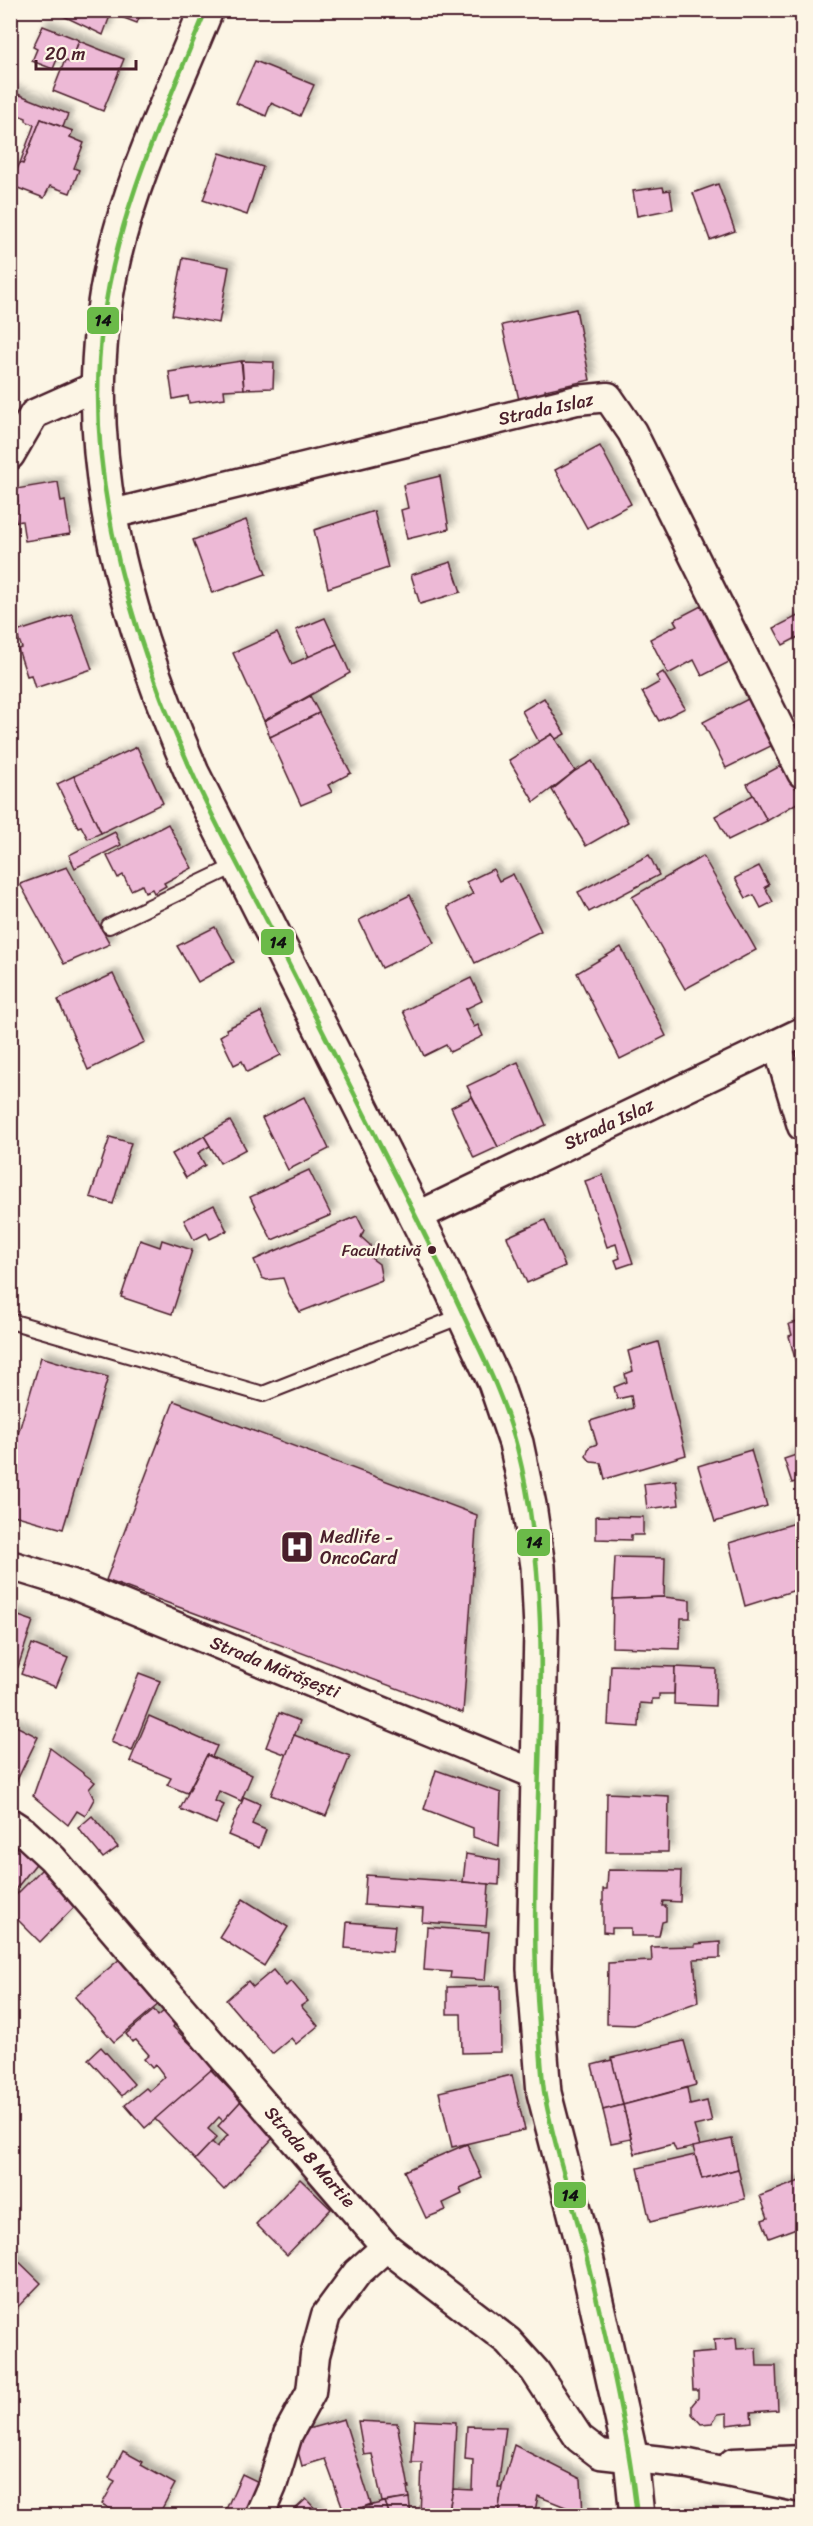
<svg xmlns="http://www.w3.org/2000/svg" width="813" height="2526" font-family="Sriracha,sans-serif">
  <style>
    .building { fill: #edb9d6; stroke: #4a1f2b; stroke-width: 1.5; filter: url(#shadow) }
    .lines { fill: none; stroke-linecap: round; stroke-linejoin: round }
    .lane-casing { stroke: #4a1f2b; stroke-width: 18 }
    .street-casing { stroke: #4a1f2b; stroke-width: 33 }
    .secondary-casing { stroke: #4a1f2b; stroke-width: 38 }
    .lane { stroke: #fcf5e5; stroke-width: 14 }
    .street { stroke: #fcf5e5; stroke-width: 28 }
    .secondary { stroke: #fcf5e5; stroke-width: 33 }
    .bus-1-casing { stroke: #fcf5e5; stroke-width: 9 }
    .bus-1 { stroke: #6bba49; stroke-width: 4.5 }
    .bus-dot { fill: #4a1f2b; stroke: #fcf5e5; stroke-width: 2 }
    .labels { text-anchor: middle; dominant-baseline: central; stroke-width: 5; stroke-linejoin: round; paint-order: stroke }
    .bus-label { font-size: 16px; fill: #4a1f2b; stroke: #fcf5e5; text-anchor: end }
    .street-label { font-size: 18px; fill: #4a1f2b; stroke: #fcf5e5 }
    .poi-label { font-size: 18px; fill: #4a1f2b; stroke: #fcf5e5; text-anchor: start }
    .line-badge { stroke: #fcf5e5; stroke-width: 2 }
    .pale-badge-label { font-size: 16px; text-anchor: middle; font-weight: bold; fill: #111 }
  </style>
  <defs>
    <filter id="shadow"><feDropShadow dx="5.5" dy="-5.5" stdDeviation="3" flood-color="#0004"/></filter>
  </defs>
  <rect width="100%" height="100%" fill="#fcf5e5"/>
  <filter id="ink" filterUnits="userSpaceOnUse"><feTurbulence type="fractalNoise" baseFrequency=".0167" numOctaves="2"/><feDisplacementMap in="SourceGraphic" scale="12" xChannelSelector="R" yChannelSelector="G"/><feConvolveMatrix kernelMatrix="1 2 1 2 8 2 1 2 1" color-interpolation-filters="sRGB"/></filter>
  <g filter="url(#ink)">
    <g class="building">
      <path d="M51,10h52l8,3 -8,22z"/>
      <path d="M103,10h39l-5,13z"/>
      <path d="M43,26l36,14 -8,23 -13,-6 -5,12 -21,-8 5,-12 -4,-2z"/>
      <path d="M79,41l45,18 -21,52 -50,-20 12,-31 6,3z"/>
      <path d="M255,61l59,24 -14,31 -29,-13 -5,13 -30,-13z"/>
      <path d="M10,91l58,23 -5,13 -22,-8 -18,45 -3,-1 14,-38 -8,-4v-3l-16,-6z"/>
      <path d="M41,119l32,12 -3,6 14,6 -10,25 5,2 -9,23 -20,-7 -6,12 -34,-13 10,-22 3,1z"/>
      <path d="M220,153l43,14 -16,48 -44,-15z"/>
      <path d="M718,184l17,47 -25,9 -17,-47z"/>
      <path d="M663,187l1,4 6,-1 3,19 -36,7 -4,-25z"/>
      <path d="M183,258l46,9 -10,56 -47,-8z"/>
      <path d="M576,309l14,71 -45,10 1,5 -27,5 -17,-75z"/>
      <path d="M241,361l3,28 -20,1 1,8 -36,5 -1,-7 -15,3 -4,-27z"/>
      <path d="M242,361l32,1 -1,26 -29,1z"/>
      <path d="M600,446l31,58 -44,24 -32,-58z"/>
      <path d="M440,476l9,53 -42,10 -6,-29 7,-2 -5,-23z"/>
      <path d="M58,482l3,20 4,-1 5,33 -45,7 -3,-20 -6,1 -3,-19 5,-1 -2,-13z"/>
      <path d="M374,511l14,57 -60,20 -14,-58z"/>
      <path d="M246,520l20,54 -54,19 -19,-53z"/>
      <path d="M451,562l10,30 -41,12 -9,-29z"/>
      <path d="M703,605l30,55 -31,16 -8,-16 -26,14 -18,-35 27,-14 -3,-5z"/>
      <path d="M802,608v27l-19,10 -9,-17 28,-14 -2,-5z"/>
      <path d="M72,614l20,55 -57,19 -4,-13 -4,1 -9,-27 4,-1 -6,-16z"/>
      <path d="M325,618l12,26 -28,13 -13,-27z"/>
      <path d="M277,633l15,31 45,-20 13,29 -86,48 -31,-68z"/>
      <path d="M663,672l22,36 -26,13 -17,-29 18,-10 -4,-6z"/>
      <path d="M310,696l9,17 -49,24 -6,-16z"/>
      <path d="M544,698l21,36 -9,5 -4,-5 -13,8 -17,-31z"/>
      <path d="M750,698l23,47 -47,23 -23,-46z"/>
      <path d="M319,713l32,60 -23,12 4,7 -31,13 -31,-68z"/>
      <path d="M552,734l23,37 -41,31 -25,-42z"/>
      <path d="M137,747l26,56 -62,30 -27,-57z"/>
      <path d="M592,761l36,61 -42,24 -34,-56 23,-19z"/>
      <path d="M784,764l18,36 -35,21 -20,-37z"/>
      <path d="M74,776l27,57 -13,6 -7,-13 -3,1 -21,-43z"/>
      <path d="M753,795l14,26 -39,19 -13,-24z"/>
      <path d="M168,824l24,44 -28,15 2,3 -12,7 -2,-4 -7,3 -3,-7 -11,5 -8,-15 -5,3 -11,-22z"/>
      <path d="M115,832l6,13 -46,23 -6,-13z"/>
      <path d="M649,855l10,20 -70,37 -11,-20z"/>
      <path d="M703,856l53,94 -71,39 -53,-92z"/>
      <path d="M759,866l10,19 -4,2 8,15 -12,6 -7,-13 -8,3 -11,-20z"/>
      <path d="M67,867l43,77 -46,20 -44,-80z"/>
      <path d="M493,869l6,12 14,-7 28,57 -66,32 -28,-56 26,-13 -7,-12z"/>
      <path d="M410,895l24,48 -52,25 -23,-48z"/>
      <path d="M215,927l19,35 -36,20 -21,-36z"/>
      <path d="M621,947l45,89 -46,23 -43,-86z"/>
      <path d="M113,974l32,68 -57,28 -30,-70z"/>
      <path d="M471,978l11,23 -17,8 9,18 4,-2 5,11 -33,16 -4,-7 -22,11 -21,-45z"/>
      <path d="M261,1012l20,43 -34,17 -5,-11 -8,4 -14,-29 7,-4 -1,-3z"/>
      <path d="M518,1062l28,63 -48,22 -31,-61z"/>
      <path d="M304,1097l25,52 -41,21 -26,-52z"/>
      <path d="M472,1097l26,50 -24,11 -23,-51z"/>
      <path d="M230,1121l16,28 -26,14 -16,-27z"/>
      <path d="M204,1136l6,10 -12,7 7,12 -19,13 -14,-24z"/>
      <path d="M110,1137l21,6 -18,61 -23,-7z"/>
      <path d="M309,1170l22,45 -59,25 -22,-43z"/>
      <path d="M603,1175l30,88 -15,5 -3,-8 5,-2 -4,-14 -9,3 -22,-66z"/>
      <path d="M214,1205l13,26 -17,8 -3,-6 -13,7 -10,-20z"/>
      <path d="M357,1216l7,14 -3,7 9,8 1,13 8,6 3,16 -82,32 -10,-15 -7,-19 -16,2 -5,-2 -8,-18z"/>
      <path d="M545,1220l20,46 -38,17 -20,-46z"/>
      <path d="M140,1240l20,7 2,-7 30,10 -20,64 -51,-17z"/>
      <path d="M802,1321v57h-2l-11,-42 3,-1 -3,-11z"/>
      <path d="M658,1342l28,113 -81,24 -4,-16 -10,-1 -5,-6 3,-9 8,-3 -7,-23 43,-13 -2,-12 -14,3 -3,-12 13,-5 -2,-8 8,-3 -5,-20z"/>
      <path d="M41,1357l67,20 -45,152 -53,-15v-53z"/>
      <path d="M174,1401l303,114 -14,198 -357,-133z"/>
      <path d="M751,1450l16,56 -52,16 -17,-56z"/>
      <path d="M802,1453v27l-10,3 -8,-24z"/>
      <path d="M676,1480l3,25 -32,4 -3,-25z"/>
      <path d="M596,1516l47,1v18h-12v5l-35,-1z"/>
      <path d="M802,1521v67l-57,18 -16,-63z"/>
      <path d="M615,1557l50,1 -1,39 -51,2z"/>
      <path d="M664,1597l26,3v18h-9l-1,31 -68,-2 1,-48z"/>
      <path d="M10,1613l23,8 -15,46 -4,-1 -4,9z"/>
      <path d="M32,1644l36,14 -12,29 -35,-13z"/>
      <path d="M611,1665l64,2 -1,27h-15v5h-7v5l-12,-1 -1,24 -31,-2z"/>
      <path d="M675,1667l41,2 -1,37 -41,-2z"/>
      <path d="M139,1673l21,8 -28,70 -21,-9z"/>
      <path d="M279,1713l21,8 -13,34 -21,-8z"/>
      <path d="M149,1716l68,30 -5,11 -5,-2 -20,38 -20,-8 4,-7 -41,-17z"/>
      <path d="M10,1723l28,14 -22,45 -6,-2z"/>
      <path d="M294,1735l56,21 -24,60 -55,-21z"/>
      <path d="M50,1748l45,34 -6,7 5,10 -9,17 -8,-5 -9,14 -35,-29z"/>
      <path d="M207,1755l45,20 -11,26 -22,-10 -4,10 9,4 -8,19 -36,-15z"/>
      <path d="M436,1770l65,23 -2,53 -26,-9v-9l-49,-19z"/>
      <path d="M607,1793l62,3 -1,56h-62z"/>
      <path d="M244,1797l16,7 -8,20 14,6 -7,18 -31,-13z"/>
      <path d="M92,1816l26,31 -15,11 -25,-30z"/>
      <path d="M10,1837l29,23 -29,36z"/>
      <path d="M466,1854l34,6 -1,25 -36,-3z"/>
      <path d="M47,1864l35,35 -42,43 -30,-30v-11z"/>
      <path d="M608,1870l73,1 -1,31 -17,-1 -1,5h4v15l-4,1 -3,14h-28v-8h-19v5l-9,-1v-43h4z"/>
      <path d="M366,1875l123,9 -3,42 -64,-4 1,-13 -59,-4z"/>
      <path d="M243,1899l45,28 -24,39 -45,-29z"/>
      <path d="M347,1922l48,4 -3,26 -47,-4z"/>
      <path d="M427,1927l62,5 -4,48 -35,-2 1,-6 -27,-2z"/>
      <path d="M720,1942v16l-26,1 4,43 -64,23 -27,-1 1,-61 44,-2 -1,-14 44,-1v-2z"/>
      <path d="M121,1958l39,45 -46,39 -39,-45z"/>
      <path d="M273,1970l13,16 5,-5 17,20 -7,5 17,20 -22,18 -5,-6 -19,16 -46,-54 22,-19 5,6z"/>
      <path d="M500,1986l1,66 -39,1 -1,-39h-14v-27z"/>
      <path d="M154,2010l4,6 6,-5 11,13 -2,3 42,41 -70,60 -20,-23 21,-17 3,3 16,-14 -9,-12 -4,3 -8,-9 5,-4 -13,-15 -4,2 -6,-8z"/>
      <path d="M684,2041l12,44 -73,20 -12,-47z"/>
      <path d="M101,2047l33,37 -12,12 -34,-37z"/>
      <path d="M612,2060l11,45 -20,5 -11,-45z"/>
      <path d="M211,2070l30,31 -18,20 -4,-4 -11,12 9,8 -22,23 -40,-41z"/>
      <path d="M512,2075l13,55 -73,17 -13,-55z"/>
      <path d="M687,2088l3,17 17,-4 5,21 -18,4 6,20 -24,5 -3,-7 -38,10 -12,-49z"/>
      <path d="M241,2101l34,35 -51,54 -29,-30 17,-18 5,5 11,-12 -10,-9z"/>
      <path d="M623,2105l8,34 -20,4 -8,-33z"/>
      <path d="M732,2139l6,30 -36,10 -9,-32z"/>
      <path d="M467,2144l15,34 -22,10 2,6 -19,9 3,7 -20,8 -22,-47z"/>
      <path d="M695,2155l7,24 36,-10 7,30 -95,23 -12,-54z"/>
      <path d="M300,2179l31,30 -44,46 -31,-31z"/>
      <path d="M802,2180v34l-6,2 3,11 -30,11 -7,-18 6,-2 -8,-22z"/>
      <path d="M10,2253l31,30 -31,32z"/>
      <path d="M736,2338l1,11 19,-1 1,18h19l2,44 -27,2 1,10 -25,3v-12l-9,1 -6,9 -11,1 -9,-10v-9l6,-7v-8h-5l-2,-36 24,-2 -1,-12z"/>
      <path d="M344,2419l27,85 -26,10 -20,-55 -23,7 -9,-33z"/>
      <path d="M415,2420l41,2 -3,67 -5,27h-28l2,-53h-10z"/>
      <path d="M358,2421l39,2 12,65h-2l2,10 -27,4 -10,-48 -8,1z"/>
      <path d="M467,2426l39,1 -8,60h4l-4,29h-50l5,-27 19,1 1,-30 -8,-1z"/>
      <path d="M514,2445l67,34 2,35 -45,-18 -4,20h-36l4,-29z"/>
      <path d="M123,2451l20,11 -2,3 34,19 -17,32h-37l-19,-12 13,-23 -6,-3z"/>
      <path d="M242,2474l25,12 -13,30h-31z"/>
      <path d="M409,2498l2,18h-21l-5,-14z"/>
      <path d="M306,2499l16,17h-34z"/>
      <path d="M385,2502l5,14h-32l-2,-7z"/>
      <rect x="672" y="2513" width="48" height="3"/>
    </g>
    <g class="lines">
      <defs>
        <g id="lane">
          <path d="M109,926l130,-62"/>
          <path d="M10,1321l253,73 201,-79"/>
        </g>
        <g id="street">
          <path d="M10,455l24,-41 65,-29"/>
          <path d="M108,515l469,-115 31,-3 24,35 170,341"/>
          <path d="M777,1044l25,82"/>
          <path d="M416,1217l386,-185"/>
          <path d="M10,1565l62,19 465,191"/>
          <path d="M10,1823l14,9 28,26 334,389 122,94 27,30 44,67 21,16 89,10 113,24"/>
          <path d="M733,2463l69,-3"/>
          <path d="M259,2516l13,-30 16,-52 23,-42 4,-37 11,-40 31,-42 29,-26"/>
        </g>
        <path id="secondary" d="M206,10c-33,82 -74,166 -93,251 -41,179 9,348 79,512l246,487 57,122 21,61 13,62 9,61 3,63 -7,340 10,124 40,155 47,210 6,58"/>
      </defs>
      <use href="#lane" class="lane-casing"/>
      <use href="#street" class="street-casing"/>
      <use href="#secondary" class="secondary-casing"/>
      <use href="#lane" class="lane"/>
      <use href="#street" class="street"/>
      <use href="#secondary" class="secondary"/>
      <defs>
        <path id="bus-1" d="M206,10c-42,103 -89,202 -103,312 -21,152 27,311 88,448 21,48 47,95 71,141 42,83 83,165 125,248 28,55 55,110 81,166 19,39 38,79 49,122 48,189 6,386 22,578 1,22 2,44 5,66 7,44 24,96 36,140 23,92 47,191 57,285"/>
      </defs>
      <use href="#bus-1" class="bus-1-casing"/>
      <use href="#bus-1" class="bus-1"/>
    </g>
  </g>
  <defs>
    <symbol id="hospital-square" viewBox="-11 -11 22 22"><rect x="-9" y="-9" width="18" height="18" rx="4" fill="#4a1f2b" stroke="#fcf5e5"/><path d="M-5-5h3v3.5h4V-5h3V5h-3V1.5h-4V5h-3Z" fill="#fff"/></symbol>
  </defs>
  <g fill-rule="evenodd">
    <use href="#hospital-square" x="278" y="1528" width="38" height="38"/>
  </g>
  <circle class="bus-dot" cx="432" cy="1250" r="5"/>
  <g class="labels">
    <g class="bus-label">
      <text x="421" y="1250">Facultativă</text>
    </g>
    <g class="street-label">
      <text transform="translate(546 409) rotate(-12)">Strada Islaz</text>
      <text transform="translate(609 1124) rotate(-25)">Strada Islaz</text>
      <text transform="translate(275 1667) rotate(22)">Strada Mărășești</text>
      <text transform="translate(310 2157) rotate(49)">Strada 8 Martie</text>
    </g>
    <g class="poi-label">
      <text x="320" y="1537">Medlife -<tspan x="320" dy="21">OncoCard</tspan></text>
    </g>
  </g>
  <g class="line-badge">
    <rect x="86" y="306" width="34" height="29" rx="6" fill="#6bba49"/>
    <rect x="260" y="928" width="35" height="28" rx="6" fill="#6bba49"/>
    <rect x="516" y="1528" width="35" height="29" rx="6" fill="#6bba49"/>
    <rect x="553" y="2181" width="34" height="28" rx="6" fill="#6bba49"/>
  </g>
  <g class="pale-badge-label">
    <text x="103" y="326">14</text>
    <text x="278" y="948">14</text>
    <text x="534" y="1548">14</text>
    <text x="570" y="2201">14</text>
  </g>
  <rect width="813" height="2526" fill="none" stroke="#fcf5e5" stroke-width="36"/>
  <rect x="18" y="18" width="777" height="2490" fill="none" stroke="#4a1f2b" stroke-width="2" filter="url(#ink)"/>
  <path d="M36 60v9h100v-9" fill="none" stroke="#4a1f2b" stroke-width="3"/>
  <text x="45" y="60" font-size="18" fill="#4a1f2b" stroke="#fcf5e5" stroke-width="4.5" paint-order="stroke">20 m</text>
</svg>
